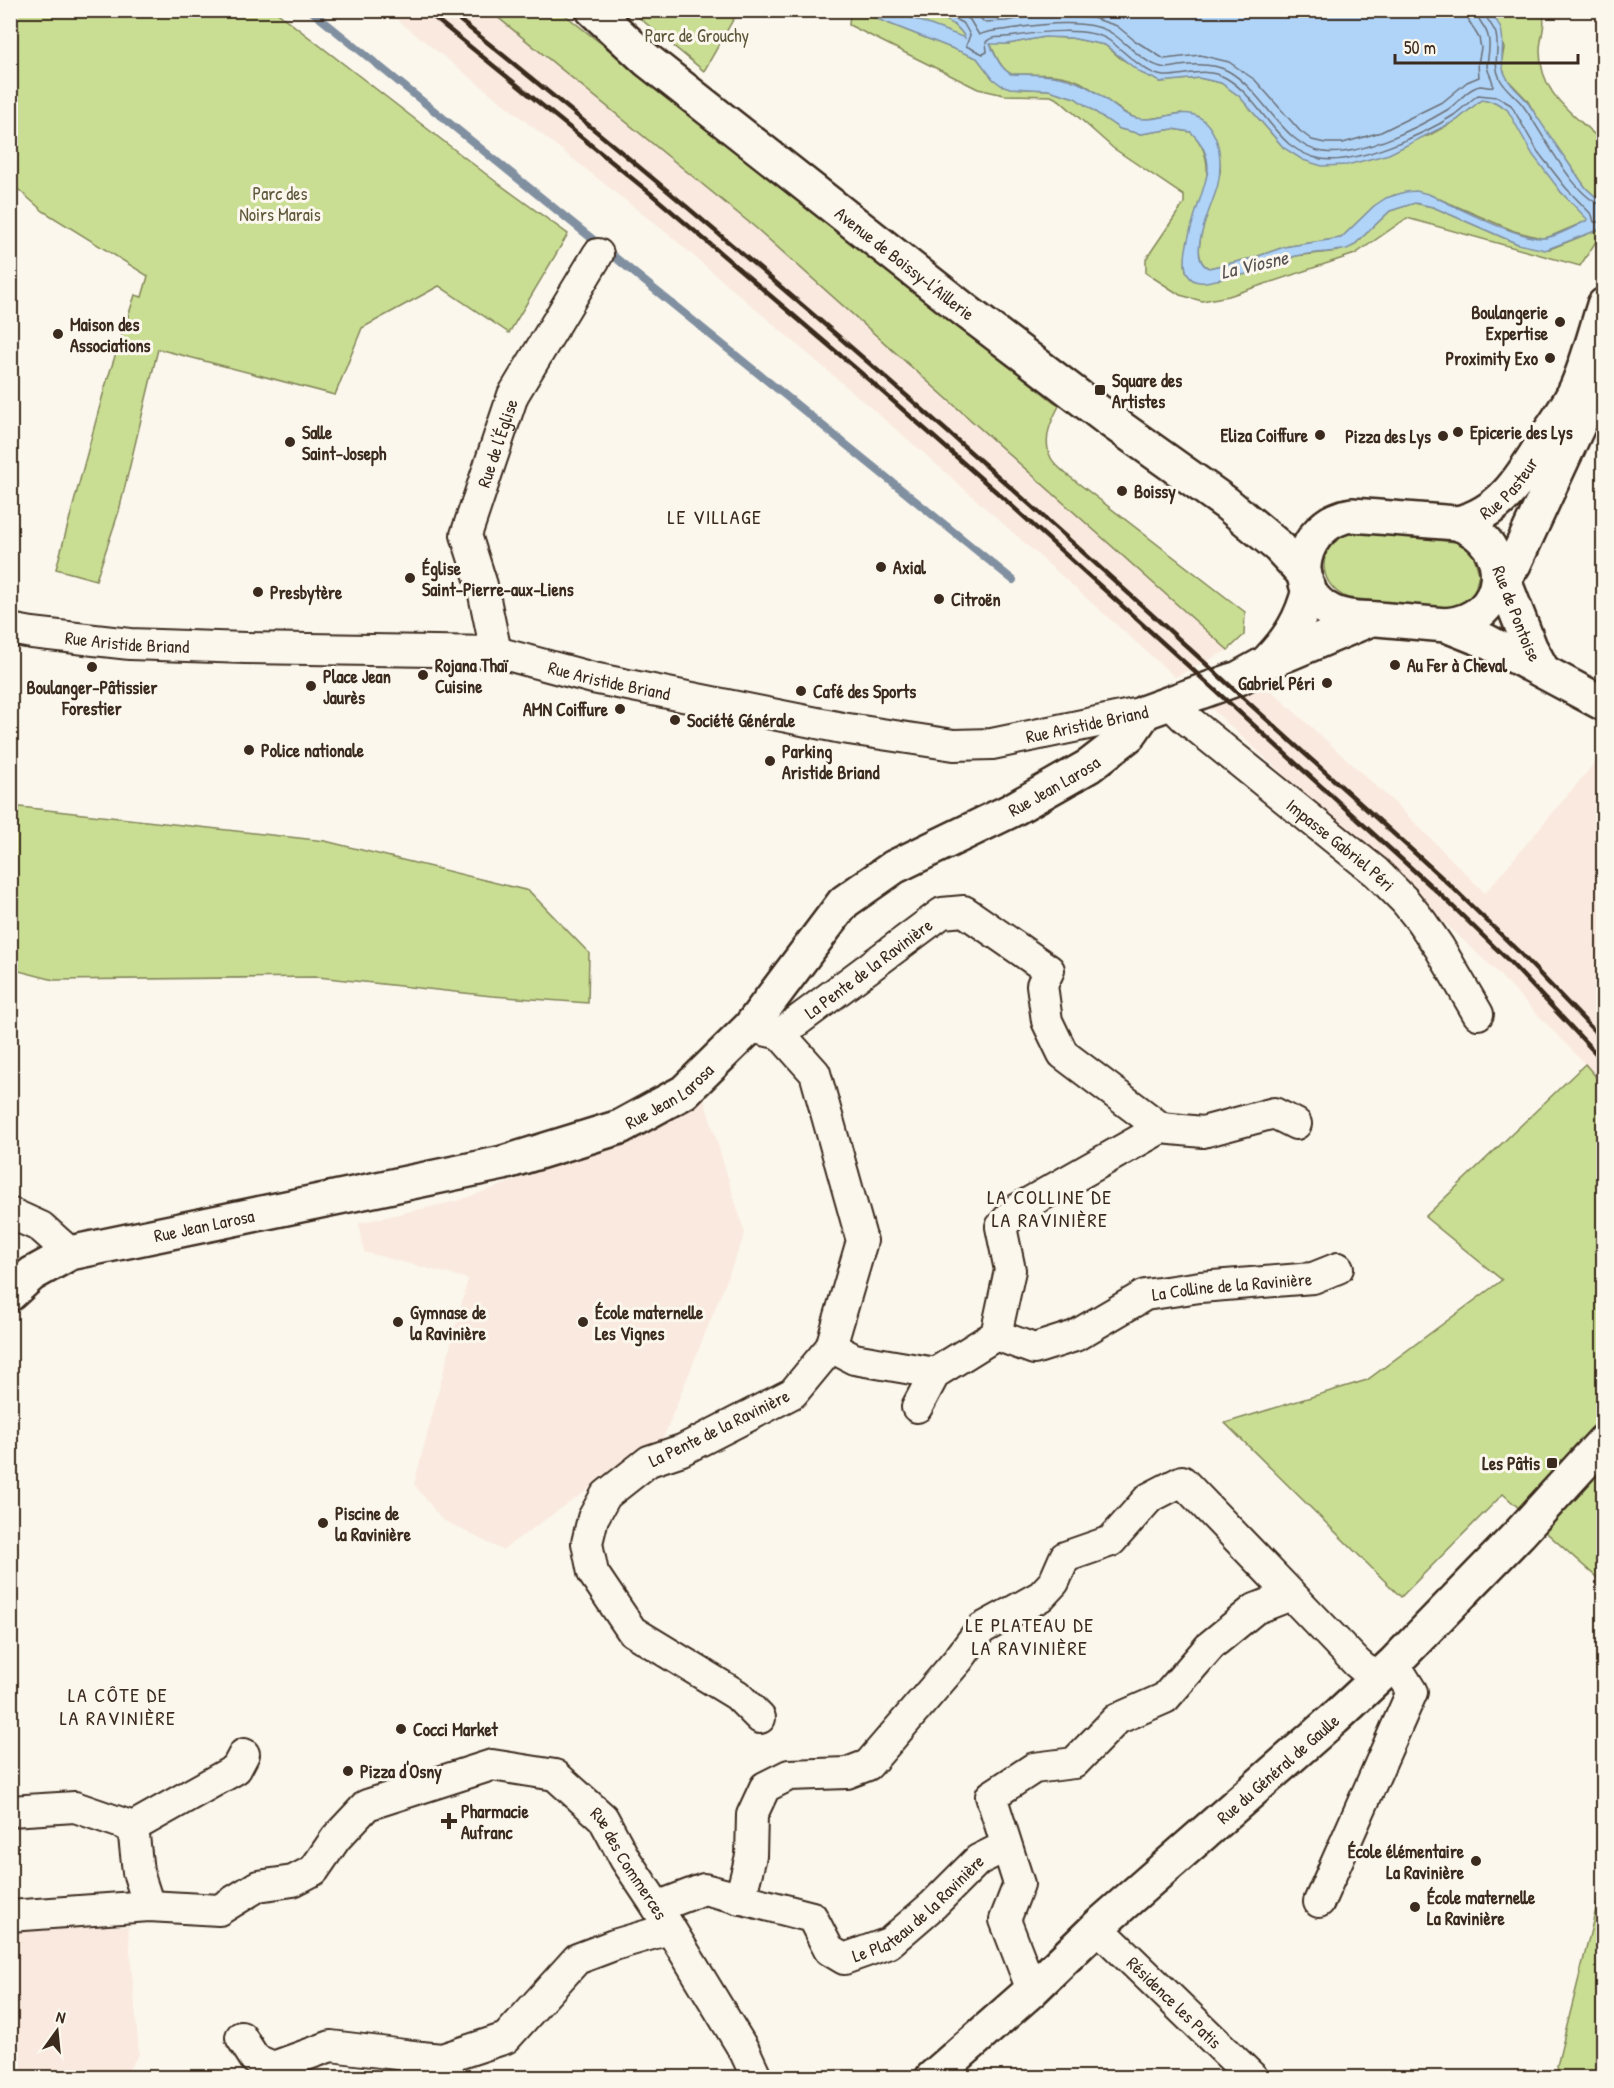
<svg xmlns="http://www.w3.org/2000/svg" width="1614" height="2088" font-family="'Patrick Hand',sans-serif">
  <style>
    .built { fill: #fae9de }
    .green { fill: #c9de93; stroke: #828458; stroke-width: 1.5 }
    .water { fill: #b0d4f8; stroke: #8190a1; stroke-width: 1.5; fill-rule: evenodd }
    .lines { fill: none; stroke-linecap: round; stroke-linejoin: round }
    .shore { stroke: #6a6e75; stroke-width: 1.5 }
    .stream { stroke: #8190a1; stroke-width: 8 }
    .street-casing { stroke: #3b2a1e; stroke-width: 34 }
    .secondary-casing { stroke: #3b2a1e; stroke-width: 38 }
    .street { stroke: #fbf7ec; stroke-width: 30 }
    .secondary { stroke: #fbf7ec; stroke-width: 33 }
    .rail { stroke: #3b2a1e; stroke-width: 4.5 }
    .poi-dot { fill: #3b2a1e; stroke: #fbf7ec; stroke-width: 2 }
    .labels { text-anchor: middle; dominant-baseline: central; stroke-width: 6; stroke-linejoin: round; paint-order: stroke }
    .park-label { font-size: 18px; fill: #5e573b; stroke: #fbf7ec }
    .street-label { font-size: 18px; fill: #3b2a1e; stroke: #fbf7ec }
    .poi-label { font-size: 18px; font-weight: bold; fill: #3b2a1e; stroke: #fbf7ec; text-anchor: start }
    .water-label { font-size: 20px; font-style: italic; fill: #585454; stroke: #fbf7ec }
    .neighbourhood-label { font-size: 20px; letter-spacing: 1.5px; fill: #3b2a1e; stroke: #fbf7ec }
  </style>
  <rect width="100%" height="100%" fill="#fbf7ec"/>
  <filter id="ink" filterUnits="userSpaceOnUse"><feTurbulence type="fractalNoise" baseFrequency=".0167" numOctaves="2"/><feDisplacementMap in="SourceGraphic" scale="12" xChannelSelector="R" yChannelSelector="G"/><feConvolveMatrix kernelMatrix="1 2 1 2 8 2 1 2 1" color-interpolation-filters="sRGB"/></filter>
  <g filter="url(#ink)">
    <g class="built">
      <path d="M386,11h104l266,217 472,422 -53,27 -249,-222 -258,-221z"/>
      <path d="M1266,686l131,119 88,88 118,-140v333l-18,-22 -95,-99 -279,-257z"/>
      <path d="M704,1099l41,135 -81,202 -162,114 -61,-31 -27,-35 54,-205 -104,-27 -5,-29 98,-22 107,-38z"/>
      <path d="M128,1926l11,128 -15,23h-113l-1,-147z"/>
    </g>
    <g class="green">
      <path d="M10,11h265l220,170 73,53 -59,99 -70,-47 -77,42 -27,67 -177,-46 -39,162 -23,69 -40,-11 49,-182 30,-92 7,2 6,-21 -105,-65 -32,-28z"/>
      <path d="M490,11h70l499,395c-8,15 -17,34 -8,52 3,6 10,11 14,15l180,139 -1,23 -16,15 -472,-422z"/>
      <path d="M631,11h107l-34,60z"/>
      <path d="M850,11h7l120,47 16,21 17,9 39,2 26,8 45,31 21,5 32,-5 18,3c42,42 -12,91 -5,140l16,10 54,-10 39,-16 43,-5 15,-5 37,-35 24,-8 19,4 85,37 32,5 52,-21 1,3 -23,35 -173,-48 -52,36 -126,42 -27,5 -22,-6 -34,-22v-14l38,-56v-7l-71,-48 -54,-48 -8,-4 -47,-1 -26,-6 -129,-64z"/>
      <path d="M893,11c27,0 59,2 73,28z"/>
      <path d="M1487,11h55c5,13 -2,26 -2,40 0,46 36,63 63,92v57l-8,-4 -9,-8 -44,-62 -15,-26 -20,-21 -6,-14 3,-17 -8,-29z"/>
      <path d="M1044,37l27,1 34,7 15,13 40,24 39,-4 22,5 18,13 45,52 144,-12 29,-16 24,-20 14,2 12,7 54,83 28,28 -40,17 -8,1 -27,-7 -86,-37 -34,1 -20,11 -33,32 -57,9 -31,11 -44,10c-26,-9 8,-76 11,-96 1,-10 -2,-22 -4,-32l-34,-27c-14,2 -29,7 -42,6 -14,-1 -44,-29 -60,-37 -21,-10 -46,-7 -69,-8 -11,-6 -16,-20 -21,-31l18,1z"/>
      <path d="M1355,532l101,10 10,6 8,8 5,18 -4,16 -3,6 -11,9 -10,3h-6l-97,-10c-35,-14 -31,-60 7,-66z"/>
      <path d="M11,806l314,35 204,50 60,62 -1,50 -96,-7 -174,-19 -264,3 -43,-11z"/>
      <path d="M1585,1064l19,22 -1,497 -100,-89 -102,103 -176,-174 142,-43 135,-100 -77,-63z"/>
      <path d="M1603,1881v196h-44l-2,-11z"/>
    </g>
    <path class="water" d="M1007,10l6,3 4,-3 470,1c29,22 6,45 20,67 5,10 15,16 21,25 19,29 38,57 58,85l9,8 8,4v28l-58,22 -27,-6 -85,-37 -18,-4 -25,8 -37,35 -6,3c-17,4 -34,3 -51,7 -13,3 -25,11 -38,15 -12,4 -24,5 -36,8 -7,1 -16,4 -23,3 -36,-5 9,-92 9,-114 0,-15 -7,-26 -17,-36l-18,-3 -32,5 -21,-5 -45,-31 -26,-8 -39,-2 -9,-3 -8,-6 -16,-21 -120,-47h36l72,27c-6,-16 -28,-22 -44,-27zM1044,37l27,1 34,7 36,28 20,9 38,-4 22,5 18,13 45,52 19,12 19,6 25,-1 42,-11 68,-34 24,-20 14,2 12,7 26,46 28,37 27,28c-11,5 -35,19 -47,18 -28,-1 -85,-32 -113,-44l-12,-3 -11,1 -19,6 -12,8 -33,32 -57,9 -31,11 -44,10c-25,-9 5,-65 9,-84 3,-13 3,-32 -2,-45 -19,-46 -51,-14 -80,-21 -14,-3 -29,-19 -42,-27 -28,-18 -51,-16 -83,-17 -11,-6 -16,-19 -21,-30h18z"/>
    <g class="lines">
      <g class="shore">
        <path d="M938,10l26,14 6,11 -4,11 17,8 4,-2 -1,-10c6,-7 20,-4 30,-6 23,-4 73,-10 94,5 14,10 35,33 53,35 21,1 42,-10 63,2 27,16 40,46 63,66 9,7 20,13 32,15 35,6 104,-25 133,-44 8,-6 16,-14 24,-20l19,2 14,8 27,47 28,36 26,27 2,7h10"/>
        <path d="M956,10l14,10 9,15c11,-5 19,-4 31,-6 28,-4 78,-12 103,5 16,11 29,28 48,33 6,2 13,0 18,-1 16,-2 35,-3 49,5 35,19 56,77 96,81 35,5 93,-24 123,-42 10,-6 21,-22 33,-24 5,0 9,2 13,1 1,-8 -6,-14 -6,-22 1,-11 4,-19 1,-29 -2,-10 -11,-15 -12,-26"/>
        <path d="M973,10l11,12 22,-1 38,-7 49,4 24,8 17,14 30,19 36,-4 29,7 26,18 45,51 12,9 13,3h18l38,-11 63,-31 23,-19 12,-5 -1,-13 3,-16 -2,-10 -10,-17 -2,-11"/>
        <path d="M1484,10c1,9 9,15 12,24 4,18 -4,28 4,45 5,10 14,16 21,24 18,22 54,99 83,102"/>
      </g>
      <path class="stream" d="M310,10l703,570"/>
      <defs>
        <g id="street">
          <path id="s1" d="M10,629l22,4 98,11 115,4 251,4 97,26 249,50 112,17 38,-1 153,-32"/>
          <path id="s2" d="M496,652l-14,-67 -16,-50 47,-140 85,-141"/>
          <path id="s3" d="M1170,703l14,14 192,155 29,29 16,20 18,26 39,67"/>
          <path d="M750,1027l30,7 35,39 47,168 -31,106 -38,46 -111,57 -33,11 -43,34 -13,23 -6,25 6,30 39,58 105,64 23,23"/>
          <path id="s4" d="M780,1034l162,-121 22,-2 85,59 -7,15 5,36 16,33 98,74 -145,82 -15,17 9,43 -14,65 -61,38 -18,34"/>
          <path d="M1161,1128l42,4 71,-19 22,11"/>
          <path d="M10,1213l31,14 29,26"/>
          <path id="s5" d="M996,1335l38,14 41,-13 70,-41 55,-8 113,-9 25,-10"/>
          <path d="M831,1347l23,12 81,14"/>
          <path d="M10,1811l65,-4 58,20 103,-58 8,-15"/>
          <path d="M133,1827l5,45 11,34"/>
          <path d="M740,1899l11,-43 1,-41 13,-28 24,-12 58,-2 21,-8 90,-105 23,-31 60,-33 13,-14 11,-25 46,-16 38,-43 33,-17 175,182 19,16"/>
          <path d="M1319,1902l93,-210 -18,-29"/>
          <path id="s6" d="M657,1907l47,-18 108,28 17,33 15,9 45,-16 44,-38 45,-45 28,-14"/>
          <path id="s7" d="M10,1916l139,-10 70,4 39,-24 35,-5 21,-11 22,-32 31,-33 125,-40 63,10 48,43 22,41 32,48 88,145 12,26"/>
          <path id="s8" d="M1097,1927l156,151"/>
          <path d="M1032,1990l-27,-70 14,-36 -28,-88 43,-28 40,-5 43,-44 48,-21 46,-53 44,-36 36,-14"/>
          <path d="M241,2037l14,22 18,8 58,-21 90,11"/>
          <path d="M416,2078l5,-21 21,2 64,-21 71,-79 37,-14 55,-16"/>
        </g>
        <g id="secondary">
          <path id="s9" d="M593,10l54,50 315,248 146,111 118,84 53,44 26,28"/>
          <path d="M1352,515l105,8c59,20 52,97 -11,102 -23,-2 -46,-4 -69,-6 -15,-1 -31,0 -45,-7 -48,-23 -30,-90 20,-97z"/>
          <path id="s10" d="M1457,523c46,-10 67,-50 90,-87 10,-15 21,-30 29,-47 12,-27 19,-56 28,-84"/>
          <path id="s11" d="M1498,565l32,82 13,24"/>
          <path d="M1495,593l19,-29 77,-166"/>
          <path d="M1446,625l40,16 118,63"/>
          <path d="M1268,661c21,-22 34,-42 41,-72"/>
          <path id="s12" d="M10,1294l22,-20 38,-21 433,-90 117,-36 64,-35 66,-65 94,-125 50,-35 116,-56 79,-45 40,-31 16,-23 94,-34 27,-15 105,-44"/>
          <path id="s13" d="M932,2078l100,-88 65,-63 237,-208 60,-56 126,-130 84,-92"/>
        </g>
      </defs>
      <use href="#street" class="street-casing"/>
      <use href="#secondary" class="secondary-casing"/>
      <use href="#street" class="street"/>
      <use href="#secondary" class="secondary"/>
      <g class="rail">
        <path d="M425,10l225,183 210,179 141,124 441,400 67,65 95,101"/>
        <path d="M447,10c260,208 511,427 757,652 82,76 166,149 248,225l67,65 85,89"/>
      </g>
    </g>
  </g>
  <g class="poi-dot">
    <circle cx="1560" cy="322" r="6"/>
    <circle cx="58" cy="334" r="6"/>
    <circle cx="1550" cy="358" r="6"/>
    <rect x="1094" y="384" width="12" height="12" rx="3"/>
    <circle cx="1458" cy="432" r="6"/>
    <circle cx="1320" cy="435" r="6"/>
    <circle cx="1443" cy="436" r="6"/>
    <circle cx="290" cy="442" r="6"/>
    <circle cx="1122" cy="491" r="6"/>
    <circle cx="881" cy="567" r="6"/>
    <circle cx="410" cy="578" r="6"/>
    <circle cx="258" cy="592" r="6"/>
    <circle cx="939" cy="599" r="6"/>
    <circle cx="1395" cy="665" r="6"/>
    <circle cx="92" cy="667" r="6"/>
    <circle cx="423" cy="675" r="6"/>
    <circle cx="1327" cy="683" r="6"/>
    <circle cx="311" cy="686" r="6"/>
    <circle cx="801" cy="691" r="6"/>
    <circle cx="620" cy="709" r="6"/>
    <circle cx="675" cy="720" r="6"/>
    <circle cx="249" cy="750" r="6"/>
    <circle cx="770" cy="761" r="6"/>
    <circle cx="398" cy="1322" r="6"/>
    <circle cx="583" cy="1322" r="6"/>
    <rect x="1546" y="1457" width="12" height="12" rx="3"/>
    <circle cx="323" cy="1523" r="6"/>
    <circle cx="401" cy="1729" r="6"/>
    <circle cx="348" cy="1771" r="6"/>
    <path d="M446 1812h6v6h6v6h-6v6h-6v-6h-6v-6h6z"/>
    <circle cx="1476" cy="1861" r="6"/>
    <circle cx="1415" cy="1907" r="6"/>
  </g>
  <g class="labels">
    <g class="park-label">
      <text x="697" y="35">Parc de Grouchy</text>
      <text x="280" y="193">Parc des<tspan x="280" dy="21">Noirs Marais</tspan></text>
    </g>
    <g class="street-label">
      <text stroke="none"><textPath href="#s9" startOffset="402">Avenue de Boissy-l'Aillerie</textPath></text>
      <text stroke="none"><textPath href="#s2" startOffset="218">Rue de l'Église</textPath></text>
      <text stroke="none"><textPath href="#s10" startOffset="64">Rue Pasteur</textPath></text>
      <text stroke="none"><textPath href="#s11" startOffset="52">Rue de Pontoise</textPath></text>
      <text stroke="none"><textPath href="#s1" startOffset="118">Rue Aristide Briand</textPath></text>
      <text stroke="none"><textPath href="#s1" startOffset="604">Rue Aristide Briand</textPath></text>
      <text transform="translate(1087 724) rotate(-12)">Rue Aristide Briand</text>
      <text stroke="none"><textPath href="#s12" startOffset="1200">Rue Jean Larosa</textPath></text>
      <text stroke="none"><textPath href="#s3" startOffset="222">Impasse Gabriel Péri</textPath></text>
      <text stroke="none"><textPath href="#s4" startOffset="110">La Pente de la Ravinière</textPath></text>
      <text stroke="none"><textPath href="#s12" startOffset="696">Rue Jean Larosa</textPath></text>
      <text stroke="none"><textPath href="#s12" startOffset="210">Rue Jean Larosa</textPath></text>
      <text stroke="none"><textPath href="#s5" startOffset="252">La Colline de la Ravinière</textPath></text>
      <text transform="translate(719 1428) rotate(-26)">La Pente de la Ravinière</text>
      <text stroke="none"><textPath href="#s13" startOffset="464">Rue du Général de Gaulle</textPath></text>
      <text stroke="none"><textPath href="#s7" startOffset="710">Rue des Commerces</textPath></text>
      <text stroke="none"><textPath href="#s6" startOffset="308">Le Plateau de la Ravinière</textPath></text>
      <text stroke="none"><textPath href="#s8" startOffset="108">Résidence les Patis</textPath></text>
    </g>
    <g class="poi-label">
      <text x="1548" y="312" text-anchor="end">Boulangerie<tspan x="1548" dy="21">Expertise</tspan></text>
      <text x="70" y="324">Maison des<tspan x="70" dy="21">Associations</tspan></text>
      <text x="1538" y="358" text-anchor="end">Proximity Exo</text>
      <text x="1112" y="380">Square des<tspan x="1112" dy="21">Artistes</tspan></text>
      <text x="302" y="432">Salle<tspan x="302" dy="21">Saint-Joseph</tspan></text>
      <text x="1470" y="432">Epicerie des Lys</text>
      <text x="1308" y="435" text-anchor="end">Eliza Coiffure</text>
      <text x="1431" y="436" text-anchor="end">Pizza des Lys</text>
      <text x="1134" y="491">Boissy</text>
      <text x="893" y="567">Axial</text>
      <text x="422" y="568">Église<tspan x="422" dy="21">Saint-Pierre-aux-Liens</tspan></text>
      <text x="270" y="592">Presbytère</text>
      <text x="951" y="599">Citroën</text>
      <text x="435" y="665">Rojana Thaï<tspan x="435" dy="21">Cuisine</tspan></text>
      <text x="1407" y="665">Au Fer à Cheval</text>
      <text x="323" y="676">Place Jean<tspan x="323" dy="21">Jaurès</tspan></text>
      <text x="1315" y="683" text-anchor="end">Gabriel Péri</text>
      <text x="92" y="687" text-anchor="middle">Boulanger-Pâtissier<tspan x="92" dy="21">Forestier</tspan></text>
      <text x="813" y="691">Café des Sports</text>
      <text x="608" y="709" text-anchor="end">AMN Coiffure</text>
      <text x="687" y="720">Société Générale</text>
      <text x="261" y="750">Police nationale</text>
      <text x="782" y="751">Parking<tspan x="782" dy="21">Aristide Briand</tspan></text>
      <text x="410" y="1312">Gymnase de<tspan x="410" dy="21">la Ravinière</tspan></text>
      <text x="595" y="1312">École maternelle<tspan x="595" dy="21">Les Vignes</tspan></text>
      <text x="1540" y="1463" text-anchor="end">Les Pâtis</text>
      <text x="335" y="1513">Piscine de<tspan x="335" dy="21">la Ravinière</tspan></text>
      <text x="413" y="1729">Cocci Market</text>
      <text x="360" y="1771">Pizza d'Osny</text>
      <text x="461" y="1811">Pharmacie<tspan x="461" dy="21">Aufranc</tspan></text>
      <text x="1464" y="1851" text-anchor="end">École élémentaire<tspan x="1464" dy="21">La Ravinière</tspan></text>
      <text x="1427" y="1897">École maternelle<tspan x="1427" dy="21">La Ravinière</tspan></text>
    </g>
    <g class="water-label">
      <text transform="translate(1254 264) rotate(-13)">La Viosne</text>
    </g>
    <g class="neighbourhood-label">
      <text x="715" y="516">LE VILLAGE</text>
      <text x="1050" y="1196">LA COLLINE DE<tspan x="1050" dy="23">LA RAVINIÈRE</tspan></text>
      <text x="1030" y="1624">LE PLATEAU DE<tspan x="1030" dy="23">LA RAVINIÈRE</tspan></text>
      <text x="118" y="1694">LA CÔTE DE<tspan x="118" dy="23">LA RAVINIÈRE</tspan></text>
    </g>
  </g>
  <rect width="1614" height="2088" fill="none" stroke="#fbf7ec" stroke-width="36"/>
  <rect x="18" y="18" width="1578" height="2052" fill="none" stroke="#3b2a1e" stroke-width="2" filter="url(#ink)"/>
  <g transform="translate(57 2031) rotate(15)" stroke="#fbf7ec" stroke-width="4.5" paint-order="stroke">
  <path d="M0-4.5L10 22L0 15L-10 22Z" fill="#3b2a1e"/>
  <text y="-9" font-size="16" font-weight="bold" text-anchor="middle" fill="#3b2a1e">N</text>
  </g>
  <path d="M1395 54v9h183v-9" fill="none" stroke="#3b2a1e" stroke-width="3"/>
  <text x="1404" y="54" font-size="18" fill="#3b2a1e" stroke="#fbf7ec" stroke-width="4.5" paint-order="stroke">50 m</text>
</svg>
